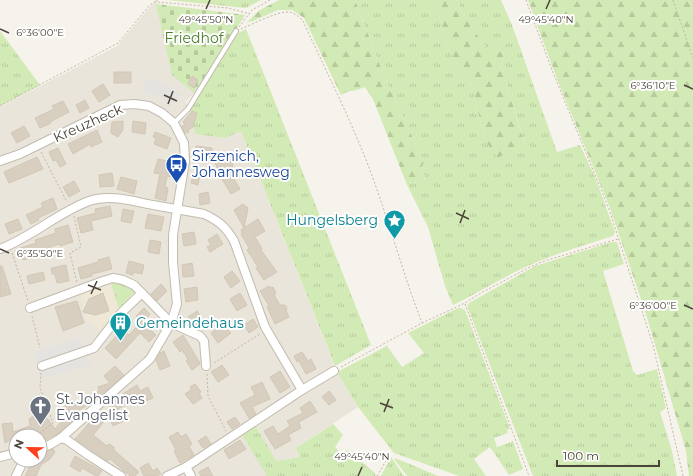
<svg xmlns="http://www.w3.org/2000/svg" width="693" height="476" font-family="Montserrat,sans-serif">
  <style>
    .residential { fill: #eae5da; fill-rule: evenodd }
    .education { fill: #efe8d6 }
    .grass { fill: url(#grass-tufts) }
    .forest { fill: url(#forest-firs) }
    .cemetery { fill: url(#cemetery-stones) }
    .parking { fill: #e5e3e0 }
    .building { fill: #d8cfc1; stroke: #d3c7b4 }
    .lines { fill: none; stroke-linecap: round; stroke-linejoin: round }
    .service-casing { stroke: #c2bbae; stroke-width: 6 }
    .minor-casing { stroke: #c2bbae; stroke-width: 10 }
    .path { stroke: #c4b79f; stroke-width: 1; stroke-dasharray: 2 2; stroke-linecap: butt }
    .service { stroke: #fff; stroke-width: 4 }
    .minor { stroke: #fff; stroke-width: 8 }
    .ticks { fill: none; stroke: #4b4439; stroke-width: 1.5 }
    .labels { text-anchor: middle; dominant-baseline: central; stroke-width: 4; stroke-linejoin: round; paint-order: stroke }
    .park-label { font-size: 14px; fill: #4a7f2a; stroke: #fff }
    .street-label { font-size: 14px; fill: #4b4439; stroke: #fff }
    .transit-label { font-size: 14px; fill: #164399; stroke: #fff; text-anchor: start }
    .culture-label { font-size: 14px; fill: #0d838f; stroke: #fff; text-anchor: end }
    .worship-label { font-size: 14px; fill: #5b616d; stroke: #fff; text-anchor: start }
    .ticks-label { font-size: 10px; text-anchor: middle; fill: #4b4439; stroke: #fff; stroke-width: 4; stroke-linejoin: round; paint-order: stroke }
  </style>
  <defs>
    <pattern id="grass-tufts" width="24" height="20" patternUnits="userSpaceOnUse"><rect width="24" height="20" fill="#d2eab5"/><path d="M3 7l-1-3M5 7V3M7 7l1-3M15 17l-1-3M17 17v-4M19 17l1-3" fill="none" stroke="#b6ca9c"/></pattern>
    <pattern id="forest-firs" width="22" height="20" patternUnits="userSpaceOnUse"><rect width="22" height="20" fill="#d2eab5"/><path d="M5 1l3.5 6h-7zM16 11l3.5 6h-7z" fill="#b6ca9c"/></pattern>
    <pattern id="cemetery-stones" width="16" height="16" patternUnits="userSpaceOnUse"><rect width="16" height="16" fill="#d2eab5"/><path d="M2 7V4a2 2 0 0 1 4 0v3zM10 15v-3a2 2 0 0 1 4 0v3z" fill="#b6ca9c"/></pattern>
  </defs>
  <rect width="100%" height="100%" fill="#f6f3ec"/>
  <path class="residential" d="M155,1l2,3 88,11 -51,78 -8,9 9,32 46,-3 96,241 21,35 -62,41 4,9 -24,4 -20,-35 10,49 -1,1h-265v-369l117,-61zM16,436h24v24h-24z"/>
  <path class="education" d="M110,282l9,27 -19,22 -13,-13 -7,-27z"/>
  <g class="grass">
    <path d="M168,0h93l-15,8z"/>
    <path d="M355,0h75l8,13 14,43 20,31 13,53 40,4 -24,-78 3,-13 -20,-8 -22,-32 -5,-13h44l11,25 45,127 23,-7 15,32 20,55 -2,4c-31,10 -63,19 -92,33 -23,11 -45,25 -68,36l-8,-19 -17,-59 -21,-42 19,-7 -5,-9 3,-7 -40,-86z"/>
    <path d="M246,29l125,316 -36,21 -94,-235 -16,7 -30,-4 -6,-24 47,-76z"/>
    <path d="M0,31l40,54 -40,21z"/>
    <path d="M612,242h5l7,22 -21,7 30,100 4,4 20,-6 9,39 -6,4 12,39 5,25h-144l-66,-170 2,-3 66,-37z"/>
    <path d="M114,282l11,3 9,7 -15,17 -8,-26z"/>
    <path d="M458,308h3l4,2 45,119 -3,1 1,3 -14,5 3,9 16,-6 10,28 -14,6 -19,-28 -16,12 12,17h-27l-65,-23 -36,-46 -21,-35 50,-26 15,21 22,-14 -16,-20z"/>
    <path d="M333,424l10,11 -8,12 6,6 7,-3 28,24 -1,2h-110l1,-2 -24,-39 14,-9 20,35 24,-4 -4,-9z"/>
    <path d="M391,457l13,19h-23z"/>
    <path d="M395,458l41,17 3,1h-32l-12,-16z"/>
  </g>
  <g class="forest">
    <path d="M279,0h76l29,76 40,86 -3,7 5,9 -19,7 -34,-86 -8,-12c-8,4 -16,3 -24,8l-37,-77 -12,-8h-14l-25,11 -6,1 13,-12z"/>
    <path d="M430,0h27l5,13 22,32 20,8 -3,13 24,79 -28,13 -12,-18 -13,-53 -20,-31 -14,-43z"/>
    <path d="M528,0h165v476h-4l-3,-25 -39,-134 -37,-109 -53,-129z"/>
  </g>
  <path class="cemetery" d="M156,4l89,11 -51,78 -22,-18z"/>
  <g class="parking">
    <path d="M146,78l22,7 13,10 -9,10 -12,-8 -17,-5z"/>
    <path d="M80,338l11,27 -50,14 -7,-27z"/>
  </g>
  <g class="building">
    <rect x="114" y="72" width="17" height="11"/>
    <path d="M192,76l6,4 -4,8 -6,-4z"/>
    <path d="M103,84l7,11 -11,7 -7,-11z"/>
    <path d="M85,100l4,8 -9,5 -4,-8z"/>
    <path d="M63,101l6,11 -19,10 1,1 -11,5 -5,-10 19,-9 -2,-3z"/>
    <path d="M192,111l5,2 -4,14 -5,3 1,2 -4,1 -3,-7 3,-1 -2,-3z"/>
    <path d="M123,121v9l-5,7 -7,-4 1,-11z"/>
    <path d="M133,121l13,2 -1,11 -13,-2z"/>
    <path d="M24,126l6,10 -13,7 -6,-10z"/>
    <path d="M97,130l5,12 -11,5 -1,-3 -17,10 -5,-10z"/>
    <path d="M155,132l16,6 -4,11 -13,-5 2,-6 -3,-1z"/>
    <path d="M196,146l16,2 -1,11 16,-6 6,12 -2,9 9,15 -9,5 -11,-18 -5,-14 -21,-4z"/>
    <path d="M58,148l8,16 -6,3 -4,-7 -3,1 -4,-9z"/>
    <path d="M37,157l6,12 -34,14 -5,-11z"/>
    <path d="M158,159l16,4 -3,14 -4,-1 -2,11 3,1 -2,13 -11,-3 5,-24 -6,-1z"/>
    <path d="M112,173l2,13 -14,1 -1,-12z"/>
    <path d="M194,173l6,1 -2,11 -7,-2z"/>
    <path d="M121,177l16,4 -3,13 -17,-5z"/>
    <path d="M74,181l6,10 -11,6 -6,-10z"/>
    <path d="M208,192l2,11 -10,2 -1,-11z"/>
    <path d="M53,198l4,11 -19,9 1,2 -8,4 -5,-9 17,-8 -2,-4z"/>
    <path d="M243,204l5,4 -4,20 14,-9 7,12 -10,6 7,12 -1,1 16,22 -13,8 -8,-12 2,-1 -11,-17 2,-2 -8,-14 1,-1 -1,-3 3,-2 -10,-18z"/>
    <path d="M110,206l2,10 -21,5 2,9 -12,3 -4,-15 19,-5 -1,-4z"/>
    <path d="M123,209l11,2 -3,12 -10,-2z"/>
    <path d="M148,214l16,3 -3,14 -16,-3z"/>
    <path d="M18,219l4,10 -13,5 -4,-10z"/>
    <path d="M68,225l5,17 -13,4 -1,-2 -25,9 1,4 -12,3 -3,-12 16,-5 -1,-3 21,-7 -1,-4z"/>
    <path d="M194,232l2,12 -12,2 -2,-12z"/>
    <path d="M217,234l6,10 -13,8 -3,-5 4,-2 -3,-5z"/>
    <path d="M150,240l11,2 -2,12 -11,-2z"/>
    <path d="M109,257l3,12 -20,5v2l-11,3 -3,-11 20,-6v-2z"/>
    <path d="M129,261l15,4 -2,9 -9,-2v3l-7,-2z"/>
    <path d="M192,263l2,13 -11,1 -1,-12z"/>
    <path d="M66,265l3,16 -12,2 -2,-9h-3l-1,-6z"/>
    <path d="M0,266h2l9,28 -11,3z"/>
    <path d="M232,271l8,10 -9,7 -7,-11z"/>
    <path d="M43,272l2,8 -16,4 -2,-8z"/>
    <path d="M161,284l6,7 -10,10 -6,-7z"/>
    <path d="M269,286l1,2 3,-1 3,6 -2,2 6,10h5l2,3 -1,3 3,6 -14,7 -8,-17 2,-1 -9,-15z"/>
    <path d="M197,287l1,13 -12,2 -2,-13z"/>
    <path d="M103,293l6,18 -14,4 -12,-3 6,-13z"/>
    <path d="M240,293l7,12 -10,6 -7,-12z"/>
    <path d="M77,301l7,22 -21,8 -8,-24z"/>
    <path d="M144,308l6,6 -7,8 13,13 -7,7 -9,-9 -24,26 -11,-11 18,-19 6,6 13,-14 -6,-5z"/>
    <path d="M197,311l6,9 -9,6 -6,-9z"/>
    <path d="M253,319l5,8 -9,6 -5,-8z"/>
    <path d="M222,324l9,9 -13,10 -7,-10z"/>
    <path d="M183,335l17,28v1l-8,6 -6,-9 2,-2 -6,-9 -2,2 -7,-10z"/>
    <path d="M164,351l6,15 -10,4 -4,-10 4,-7z"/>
    <path d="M302,352l6,9 3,-2 5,10 -10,5 -7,-13 -2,1 -3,-6z"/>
    <path d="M222,365l7,10 -11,7 -7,-10z"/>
    <path d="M115,366l9,9 -31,27 -19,11 1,3 -1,1v2l-16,15 -15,7 -4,-9 -12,4h-11v12h-3l-3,-8 -5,3 -3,-19 10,-1 1,9 17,-6 -1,-7 7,-5 6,8 5,-4 8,11 13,-15 -4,-7 8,-5 1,2 10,-6 16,-7 -1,-4 12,-4 -6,-7z"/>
    <path d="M280,371l10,16 -10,6 -10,-16z"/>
    <path d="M262,382l8,17 -18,8 4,7 -7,4 -9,-15 15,-8 -4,-8z"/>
    <path d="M195,384l6,8 -2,1 3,5 -9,6 -8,-10 6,-4 -1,-3z"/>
    <path d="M137,385l3,6 8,-4 5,11 -9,4 -4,-9 -9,6 1,2 -14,8 6,12 -11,5 -5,-12 3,-2 -3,-9z"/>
    <path d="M329,391l7,9 -7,5 -7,-8z"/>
    <path d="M310,401l7,11 -18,10 2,6 -13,7 3,5 -16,9 -11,-18 9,-5 5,8 12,-8 -3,-5 16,-8 -3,-5z"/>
    <path d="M98,413l8,6 -13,16 14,11 2,-2 5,3v3l25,22 -4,4h-5l-20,-17 -2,2 -33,-22z"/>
    <path d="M235,417l5,7 -8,5 -5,-7z"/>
    <path d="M178,432l3,5 5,-3 6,10 -3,2 5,9 -14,8 -6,-12 2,-1 -7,-13z"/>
    <path d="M206,436l5,8 -8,4 -5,-7z"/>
    <path d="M240,440l6,9 -17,10 -5,-9z"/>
    <path d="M53,449l2,3 -5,7 -9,6 -5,11h-11l8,-16h7v-6z"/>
    <path d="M75,456l27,15 -4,5h-2l-14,-8 -2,4 -10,-6z"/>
    <path d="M148,463l5,8 4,-3 4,6 -4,2h-13l-4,-8z"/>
    <path d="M208,467l5,9h-12l-2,-4z"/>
  </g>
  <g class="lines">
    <defs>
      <path id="service" d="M174,123l14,-14 48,-78"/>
      <g id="minor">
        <path d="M0,161l20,-7 100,-49 14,-1 15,2 13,7 12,10 10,20 1,18 -12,74v27l4,42 -6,19 -21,36 -89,79 -10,6 -11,5"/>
        <path d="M0,249c32,-12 57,-36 89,-48 21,-7 43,0 64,4 17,3 34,6 51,9 15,7 22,13 30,27l31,86 37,63 32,-19"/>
        <path d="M30,308l73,-27 10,-3 10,2 11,5 37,38 29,13 4,5 2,25"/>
        <path d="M42,366l52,-18 28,-36 20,-19"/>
        <path d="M61,438l6,2 21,15 33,21"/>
        <path d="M0,457l16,-4"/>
        <path d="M186,467l116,-77"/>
        <path d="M16,476l8,-16"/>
        <path d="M167,476l19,-9 5,9"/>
      </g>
    </defs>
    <use href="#service" class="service-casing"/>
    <use href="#minor" class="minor-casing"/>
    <g class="path">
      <path d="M157,0l-1,2 72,6 22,6"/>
      <path d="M526,0l26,70 57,139 44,136 30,131"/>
      <path d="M673,0l20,58"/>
      <path d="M239,27l13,-17 18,-10"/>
      <path d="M241,29c12,-5 37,-18 48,-17 6,1 10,5 14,9 22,48 46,95 65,144 20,52 34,106 54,158"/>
      <path d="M0,106l118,-63 31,-37 5,-4h2"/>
      <path d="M41,152l26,50"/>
      <path d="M74,216l7,31 -11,6 7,30"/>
      <path d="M12,253l16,48"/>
      <path d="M465,304l64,172"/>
      <path d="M32,316l8,32"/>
      <path d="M214,363l46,-29"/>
      <path d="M341,367l81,-44 43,-20 16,-10 49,-26 14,-6 74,-22"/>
      <path d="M207,374l1,22 18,35"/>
      <path d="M36,436l17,-13 -13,-36 1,-14"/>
      <path d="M377,476l12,-20"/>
    </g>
    <use href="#service" class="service"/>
    <use href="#minor" class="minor"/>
  </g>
  <path class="ticks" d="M206,9l4,-9M546,9l4,-9M0,29l9,4M684,85l9,4M164,95l13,6M168,104l5,-13M456,213l13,6M460,223l5,-13M0,249l9,4M88,285l13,5M91,294l6,-13M684,305l9,4M380,403l13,5M384,412l5,-13M358,476l4,-9"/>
  <defs>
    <symbol id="bus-pin" viewBox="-11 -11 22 30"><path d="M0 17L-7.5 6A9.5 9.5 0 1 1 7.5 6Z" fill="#1a4fb4" stroke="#fff"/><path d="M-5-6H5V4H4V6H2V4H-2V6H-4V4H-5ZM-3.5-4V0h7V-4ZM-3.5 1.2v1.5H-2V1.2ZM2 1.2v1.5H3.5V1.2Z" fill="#fff"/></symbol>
    <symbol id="sight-pin" viewBox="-11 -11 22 30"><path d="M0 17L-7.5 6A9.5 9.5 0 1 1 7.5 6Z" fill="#0f9aa8" stroke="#fff"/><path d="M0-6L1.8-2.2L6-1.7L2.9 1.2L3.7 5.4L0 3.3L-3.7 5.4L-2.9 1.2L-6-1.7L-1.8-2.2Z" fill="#fff"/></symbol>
    <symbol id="building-pin" viewBox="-11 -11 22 30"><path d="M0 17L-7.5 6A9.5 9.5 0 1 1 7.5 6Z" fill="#0f9aa8" stroke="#fff"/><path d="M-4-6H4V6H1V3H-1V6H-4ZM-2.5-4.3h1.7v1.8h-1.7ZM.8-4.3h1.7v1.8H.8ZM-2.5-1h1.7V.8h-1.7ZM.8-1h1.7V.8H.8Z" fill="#fff"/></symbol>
    <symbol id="church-pin" viewBox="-11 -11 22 30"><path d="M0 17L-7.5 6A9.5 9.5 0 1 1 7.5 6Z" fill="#6b7280" stroke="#fff"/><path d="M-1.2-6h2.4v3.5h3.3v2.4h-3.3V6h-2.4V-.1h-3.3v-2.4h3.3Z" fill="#fff"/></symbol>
  </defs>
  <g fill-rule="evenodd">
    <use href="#bus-pin" x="164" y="152" width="25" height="34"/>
    <use href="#sight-pin" x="382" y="208" width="25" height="34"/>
    <use href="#building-pin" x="108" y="310" width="25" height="34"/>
    <use href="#church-pin" x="28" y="394" width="25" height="34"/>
  </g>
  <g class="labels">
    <g class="park-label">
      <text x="194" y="38">Friedhof</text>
    </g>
    <g class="street-label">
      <text transform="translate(88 123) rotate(-24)">Kreuzheck</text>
    </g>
    <g class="transit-label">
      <text x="192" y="156">Sirzenich,<tspan x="192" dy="16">Johannesweg</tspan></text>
    </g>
    <g class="culture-label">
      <text x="378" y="220">Hungelsberg</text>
      <text x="136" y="323" text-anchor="start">Gemeindehaus</text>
    </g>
    <g class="worship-label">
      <text x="56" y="399">St. Johannes<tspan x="56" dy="16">Evangelist</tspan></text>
    </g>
  </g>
  <g class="ticks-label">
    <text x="206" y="23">49°45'50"N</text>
    <text x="546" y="23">49°45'40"N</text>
    <text x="40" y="36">6°36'00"E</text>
    <text x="653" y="89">6°36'10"E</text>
    <text x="40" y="257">6°35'50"E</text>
    <text x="653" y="309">6°36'00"E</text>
    <text x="362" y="460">49°45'40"N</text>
  </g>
  <g transform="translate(28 448) rotate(292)"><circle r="19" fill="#ffffff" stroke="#b7b4b0"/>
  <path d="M0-3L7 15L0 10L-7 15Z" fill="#fc3f1d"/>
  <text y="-6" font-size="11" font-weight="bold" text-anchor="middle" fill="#4b4439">N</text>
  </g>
  <path d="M557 460v6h102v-6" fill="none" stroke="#4b4439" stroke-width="2"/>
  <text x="563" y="460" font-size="12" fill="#4b4439" stroke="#ffffff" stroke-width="3" paint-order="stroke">100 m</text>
</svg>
